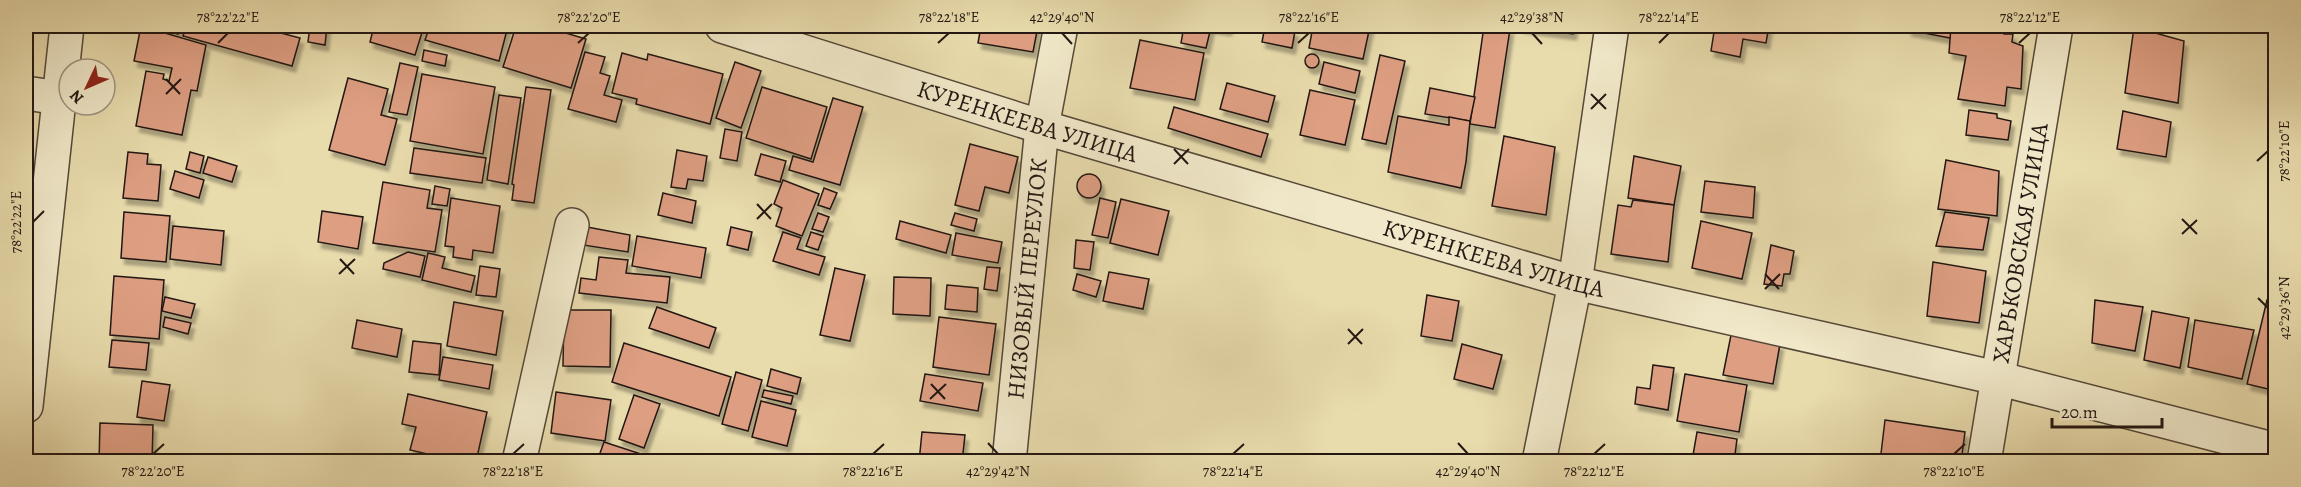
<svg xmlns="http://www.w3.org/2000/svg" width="2301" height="487" font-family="Alegreya,serif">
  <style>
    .building { fill: #dd9e82; stroke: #231712; stroke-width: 1.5; filter: url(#shadow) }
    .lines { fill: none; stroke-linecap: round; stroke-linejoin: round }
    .street-casing { stroke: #544838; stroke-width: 36 }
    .street { stroke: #f0e8c9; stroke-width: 33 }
    .ticks { fill: none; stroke: #231712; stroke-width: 2 }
    .labels { text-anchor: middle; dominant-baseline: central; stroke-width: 5; stroke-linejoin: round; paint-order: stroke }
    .street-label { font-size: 24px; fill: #231712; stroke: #f0e8c9 }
    .neatline { fill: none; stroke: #231712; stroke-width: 2 }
    .ticks-label { font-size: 15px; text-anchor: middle; fill: #231712 }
  </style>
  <defs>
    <filter id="shadow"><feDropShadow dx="3.5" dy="6" stdDeviation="1.5" flood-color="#0004"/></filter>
  </defs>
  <rect width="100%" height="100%" fill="#e8dbac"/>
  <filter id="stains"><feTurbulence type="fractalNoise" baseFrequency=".00333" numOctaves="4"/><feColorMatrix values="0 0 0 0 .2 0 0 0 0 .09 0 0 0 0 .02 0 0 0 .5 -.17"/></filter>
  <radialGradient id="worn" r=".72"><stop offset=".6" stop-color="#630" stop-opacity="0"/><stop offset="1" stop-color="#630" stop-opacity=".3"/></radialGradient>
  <g class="building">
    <path d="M141,26l65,19 -9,46 -6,-1 -9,45 -46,-9 10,-55 18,3 -1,5 6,2 3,-13 -38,-7z"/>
    <path d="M151,26h29l-2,8z"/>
    <path d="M186,26h68l46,12 -8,28 -109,-30z"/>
    <path d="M310,26h17l-2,19 -17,-3z"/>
    <path d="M374,26h50l-9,29 -45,-13z"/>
    <path d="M430,26h78l-9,35 -74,-21z"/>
    <path d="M516,26h26l44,13 -15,49 -68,-21z"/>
    <path d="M981,26h57l-5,26 -55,-9z"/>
    <path d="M1184,26h45l-1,4 -17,-3 -5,21 -25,-5z"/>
    <path d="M1265,26l30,5 -3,17 -30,-6z"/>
    <path d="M1313,26h57l-7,33 -54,-11z"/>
    <path d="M1484,26l26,3 -15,99 -25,-4z"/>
    <path d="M1521,26h53l-1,8 -52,-7z"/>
    <path d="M1715,26h54l-3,17 -23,-4 -3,18 -29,-6z"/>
    <path d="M1909,26h64l-2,16 -63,-12z"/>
    <path d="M1951,26h51l2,8h9l-1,8 11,4 -2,43 -14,-2 -2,19 -47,-7 8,-43 -17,-3z"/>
    <path d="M2134,27l50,14 -6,62 -53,-10z"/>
    <path d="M1140,40l64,13 -9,47 -65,-12z"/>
    <path d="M424,50l23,5 -2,11 -23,-5z"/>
    <path d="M585,52l20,5 -5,16 10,3 -6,19 18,5 -6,22 -48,-13z"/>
    <path d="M622,53l25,7 1,-6 75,20 -13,50 -74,-20 1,-5 -25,-6z"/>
    <circle cx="1312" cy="61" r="7"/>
    <path d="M1380,55l25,6 -19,83 -24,-5z"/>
    <path d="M735,62l26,9 -20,57 -25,-10z"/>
    <path d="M1324,62l36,9 -5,22 -36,-9z"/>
    <path d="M400,63l18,4 -11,48 -18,-3z"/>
    <path d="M422,74l73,13 -12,67 -73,-13z"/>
    <path d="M348,78l40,11 -7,26 16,4 -12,46 -56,-15z"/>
    <path d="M1227,83l48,13 -7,26 -48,-13z"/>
    <path d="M526,87l25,3 -17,113 -22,-3 2,-15 -2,-1z"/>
    <path d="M762,87l65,20 -16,52 -65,-21z"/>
    <path d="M1430,88l45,9 -5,24 -45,-7z"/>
    <path d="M1310,90l45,10 -10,45 -45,-10z"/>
    <path d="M499,95l22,3 -13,86 -21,-4z"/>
    <path d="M833,98l30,9 -23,78 -51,-15 4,-14 20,6z"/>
    <path d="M1174,107l94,27 -7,23 -93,-29z"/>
    <path d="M1969,110l28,4v4l14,3 -3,19 -42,-5z"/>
    <path d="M2123,111l48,11 -5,35 -49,-8z"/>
    <path d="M1398,116l51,9v-8l21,4 -4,41 -5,26 -73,-16z"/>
    <path d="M725,129l17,3 -5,29 -17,-3z"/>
    <path d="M1504,136l51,11 -9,68 -54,-9z"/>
    <path d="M970,144l48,13 -9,36 -24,-6 -6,24 -24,-6z"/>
    <path d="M414,148l72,10 -4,25 -72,-10z"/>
    <path d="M677,150l30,6 -4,25 -15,-2 -2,10 -15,-2z"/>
    <path d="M128,152l20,2 -1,10 14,1 -3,36 -35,-3z"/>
    <path d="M190,152l14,4 -4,17 -14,-4z"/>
    <path d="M761,154l25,7 -6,21 -25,-7z"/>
    <path d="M1634,156l47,10 -7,39 -46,-7z"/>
    <path d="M208,157l29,9 -5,16 -29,-9z"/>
    <path d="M1946,160l53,11 -2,45 -59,-7z"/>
    <path d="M175,171l29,9 -5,18 -29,-9z"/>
    <circle cx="1089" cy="186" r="12"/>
    <path d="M783,180l36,14 -17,42 -26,-10 6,-18 -8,-4z"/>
    <path d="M1705,181l50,6 -2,31 -52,-6z"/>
    <path d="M383,182l47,8 -3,18 15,2 -7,42 -62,-9z"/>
    <path d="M435,186l15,3 -3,17 -15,-2z"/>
    <path d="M824,188l13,5 -7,16 -12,-4z"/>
    <path d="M663,193l33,8 -4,22 -34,-8z"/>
    <path d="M451,198l49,8 -7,47 -20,-3 -1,10 -19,-3 1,-10 -9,-1z"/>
    <path d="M1100,198l16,4 -8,36 -16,-3z"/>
    <path d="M1121,199l48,12 -11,44 -48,-12z"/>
    <path d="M1633,200l41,5 -6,57 -57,-8 7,-49 13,2z"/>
    <path d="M322,211l41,6 -5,32 -40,-7z"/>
    <path d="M124,212l46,4 -4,46 -45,-4z"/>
    <path d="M1945,212l44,6 -6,32 -47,-4z"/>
    <path d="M818,213l11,4 -6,15 -11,-3z"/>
    <path d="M955,213l22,6 -3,12 -23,-6z"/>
    <path d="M900,221l51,14 -5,18 -50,-14z"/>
    <path d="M1701,221l51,12 -10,46 -50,-11z"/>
    <path d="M173,226l51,5 -3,34 -51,-6z"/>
    <path d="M587,227l43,8 -2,17 -45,-7z"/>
    <path d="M731,227l21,5 -4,18 -21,-5z"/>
    <path d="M783,232l18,6 -4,11 28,8 -6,18 -46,-14z"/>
    <path d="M811,232l12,4 -5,14 -12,-4z"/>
    <path d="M956,233l46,9 -4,21 -46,-8z"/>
    <path d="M637,236l69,12 -5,30 -69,-12z"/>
    <path d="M1076,240l18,2 -4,28 -16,-2z"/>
    <path d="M1771,245l23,6 -4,23h-6l-2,12 -18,-2z"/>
    <path d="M408,252l17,4 -5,21 -37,-8 1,-6z"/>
    <path d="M428,253l17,4 -3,11 33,8 -4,16 -49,-12z"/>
    <path d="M599,257l29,3 -2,13 44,4 -3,26 -88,-10 2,-15 15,2z"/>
    <path d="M1933,262l53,9 -7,52 -52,-7z"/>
    <path d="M480,266l20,3 -4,28 -20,-2z"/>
    <path d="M987,267l13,1 -3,23 -13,-2z"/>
    <path d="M835,268l30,7 -15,66 -30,-6z"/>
    <path d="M1109,272l40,7 -6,30 -40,-8z"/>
    <path d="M1077,274l24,7 -5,16 -23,-7z"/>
    <path d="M114,276l50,4 -5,59 -49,-4z"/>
    <path d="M894,277l37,1 -1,38 -37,-2z"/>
    <path d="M947,285l31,3 -1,24 -32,-3z"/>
    <path d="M1427,295l32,6 -7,40 -31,-5z"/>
    <path d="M165,297l30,7 -4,14 -29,-7z"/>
    <path d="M2095,300l48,7 -8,44 -43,-8z"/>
    <path d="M2267,300l9,3v70l-4,17 -25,-6z"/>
    <path d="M454,302l49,9 -7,44 -49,-9z"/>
    <path d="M657,307l59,21 -7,20 -60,-20z"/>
    <path d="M564,310h47l-1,57 -47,-1z"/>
    <path d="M2152,311l37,7 -9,50 -36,-8z"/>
    <path d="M165,317l26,6 -3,11 -25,-7z"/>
    <path d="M939,317l57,7 -7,51 -56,-8z"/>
    <path d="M357,320l45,9 -5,28 -45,-9z"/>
    <path d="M2195,320l59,10 -12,49 -54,-12z"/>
    <path d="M1731,335l49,9 -7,40 -50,-9z"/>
    <path d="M112,340l37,3 -3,27 -37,-3z"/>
    <path d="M413,341l28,3 -2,31 -30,-3z"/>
    <path d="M624,343l107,34 -12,39 -107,-34z"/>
    <path d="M1462,344l40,11 -9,34 -39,-10z"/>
    <path d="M443,357l50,8 -4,24 -50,-9z"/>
    <path d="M1653,365l21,3 -6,42 -33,-6 2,-17 13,2z"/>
    <path d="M771,369l30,9 -4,16 -30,-8z"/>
    <path d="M736,372l26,8 -14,51 -26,-7z"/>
    <path d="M925,374l58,9 -5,28 -58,-10z"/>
    <path d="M1685,374l62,11 -8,47 -62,-11z"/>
    <path d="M142,381l28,4 -6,36 -27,-4z"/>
    <path d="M764,390l29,6 -2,8 -29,-7z"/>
    <path d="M556,392l55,8 -6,41 -54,-8z"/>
    <path d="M408,394l79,18 -11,50h-14l-52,-12 6,-23 -14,-3z"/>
    <path d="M634,395l26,9 -16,44 -25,-9z"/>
    <path d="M761,401l35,9 -9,36 -35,-9z"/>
    <path d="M1885,420l80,12 -4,30h-81z"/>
    <path d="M100,423l53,2 -1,37h-53z"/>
    <path d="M922,432l43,3 -3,27h-43z"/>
    <path d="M1697,432l40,7 -3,23 -42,-1z"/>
    <path d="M604,442l40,13 -2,7h-27l-16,-6z"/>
  </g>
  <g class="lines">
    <defs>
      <g id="street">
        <path id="s1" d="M722,26l320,101 533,156 422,95 279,72"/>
        <path d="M26,93l33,5"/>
        <path d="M26,406l41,-380"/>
        <path d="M519,462l53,-237"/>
        <path id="s2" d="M1009,462l33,-335 19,-101"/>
        <path d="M1539,462l36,-179 37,-257"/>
        <path id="s3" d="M1984,462l72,-436"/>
      </g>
    </defs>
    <use href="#street" class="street-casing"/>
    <use href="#street" class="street"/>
  </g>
  <path class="ticks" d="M1062,33l10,11M1532,33l10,11M218,43l10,-10M578,43l11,-10M938,43l11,-10M1298,43l11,-10M1659,43l10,-10M2019,43l11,-10M166,79l14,15M166,94l15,-15M1591,94l15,15M1591,109l15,-15M1174,149l14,15M2257,161l11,-10M1174,164l15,-15M757,204l14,15M757,219l15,-15M2182,219l15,15M33,222l11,-11M2182,234l15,-14M340,259l14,15M339,274l16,-15M1765,274l14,15M1765,289l15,-15M2258,298l10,10M1348,329l14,15M1348,344l15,-15M931,384l14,15M930,399l16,-15M988,443l10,11M1458,443l10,11M153,454l11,-10M513,454l11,-10M873,454l11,-10M1233,454l11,-10M1594,454l11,-10M1954,454l11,-10"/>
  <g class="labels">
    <g class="street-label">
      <text stroke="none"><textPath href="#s1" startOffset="320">КУРЕНКЕЕВА УЛИЦА</textPath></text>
      <text stroke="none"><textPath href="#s3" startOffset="222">ХАРЬКОВСКАЯ УЛИЦА</textPath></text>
      <text stroke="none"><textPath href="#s1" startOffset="806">КУРЕНКЕЕВА УЛИЦА</textPath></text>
      <text stroke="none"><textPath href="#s2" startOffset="184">НИЗОВЫЙ ПЕРЕУЛОК</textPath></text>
    </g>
  </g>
  <rect width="2301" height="487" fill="none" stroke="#e8dbac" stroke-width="66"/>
  <g transform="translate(87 87) rotate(226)"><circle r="28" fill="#f0e8c9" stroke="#9e9480" stroke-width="1.5"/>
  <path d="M0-4.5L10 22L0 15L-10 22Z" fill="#8f2418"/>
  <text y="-9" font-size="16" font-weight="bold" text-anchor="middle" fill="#231712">N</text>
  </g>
  <path d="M2052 418v9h110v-9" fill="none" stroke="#231712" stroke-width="3"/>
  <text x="2061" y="418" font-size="18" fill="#231712" stroke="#f0e8c9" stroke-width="4.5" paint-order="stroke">20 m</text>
  <rect x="33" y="33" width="2235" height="421" class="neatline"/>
  <g class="ticks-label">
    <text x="228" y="22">78°22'22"E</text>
    <text x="589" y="22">78°22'20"E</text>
    <text x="949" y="22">78°22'18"E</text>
    <text x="1062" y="22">42°29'40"N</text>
    <text x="1309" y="22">78°22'16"E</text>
    <text x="1532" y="22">42°29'38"N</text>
    <text x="1669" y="22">78°22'14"E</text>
    <text x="2030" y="22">78°22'12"E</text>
    <text transform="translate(2284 151) rotate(-90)" y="5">78°22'10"E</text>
    <text transform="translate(16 222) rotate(-90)" y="5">78°22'22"E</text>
    <text transform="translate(2284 308) rotate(-90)" y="5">42°29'36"N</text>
    <text x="153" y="476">78°22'20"E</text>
    <text x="513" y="476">78°22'18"E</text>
    <text x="873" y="476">78°22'16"E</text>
    <text x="998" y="476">42°29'42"N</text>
    <text x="1233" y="476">78°22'14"E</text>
    <text x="1468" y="476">42°29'40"N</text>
    <text x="1594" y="476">78°22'12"E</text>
    <text x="1954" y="476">78°22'10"E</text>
  </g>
  <rect width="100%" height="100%" filter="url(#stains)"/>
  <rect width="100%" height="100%" fill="url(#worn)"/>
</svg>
